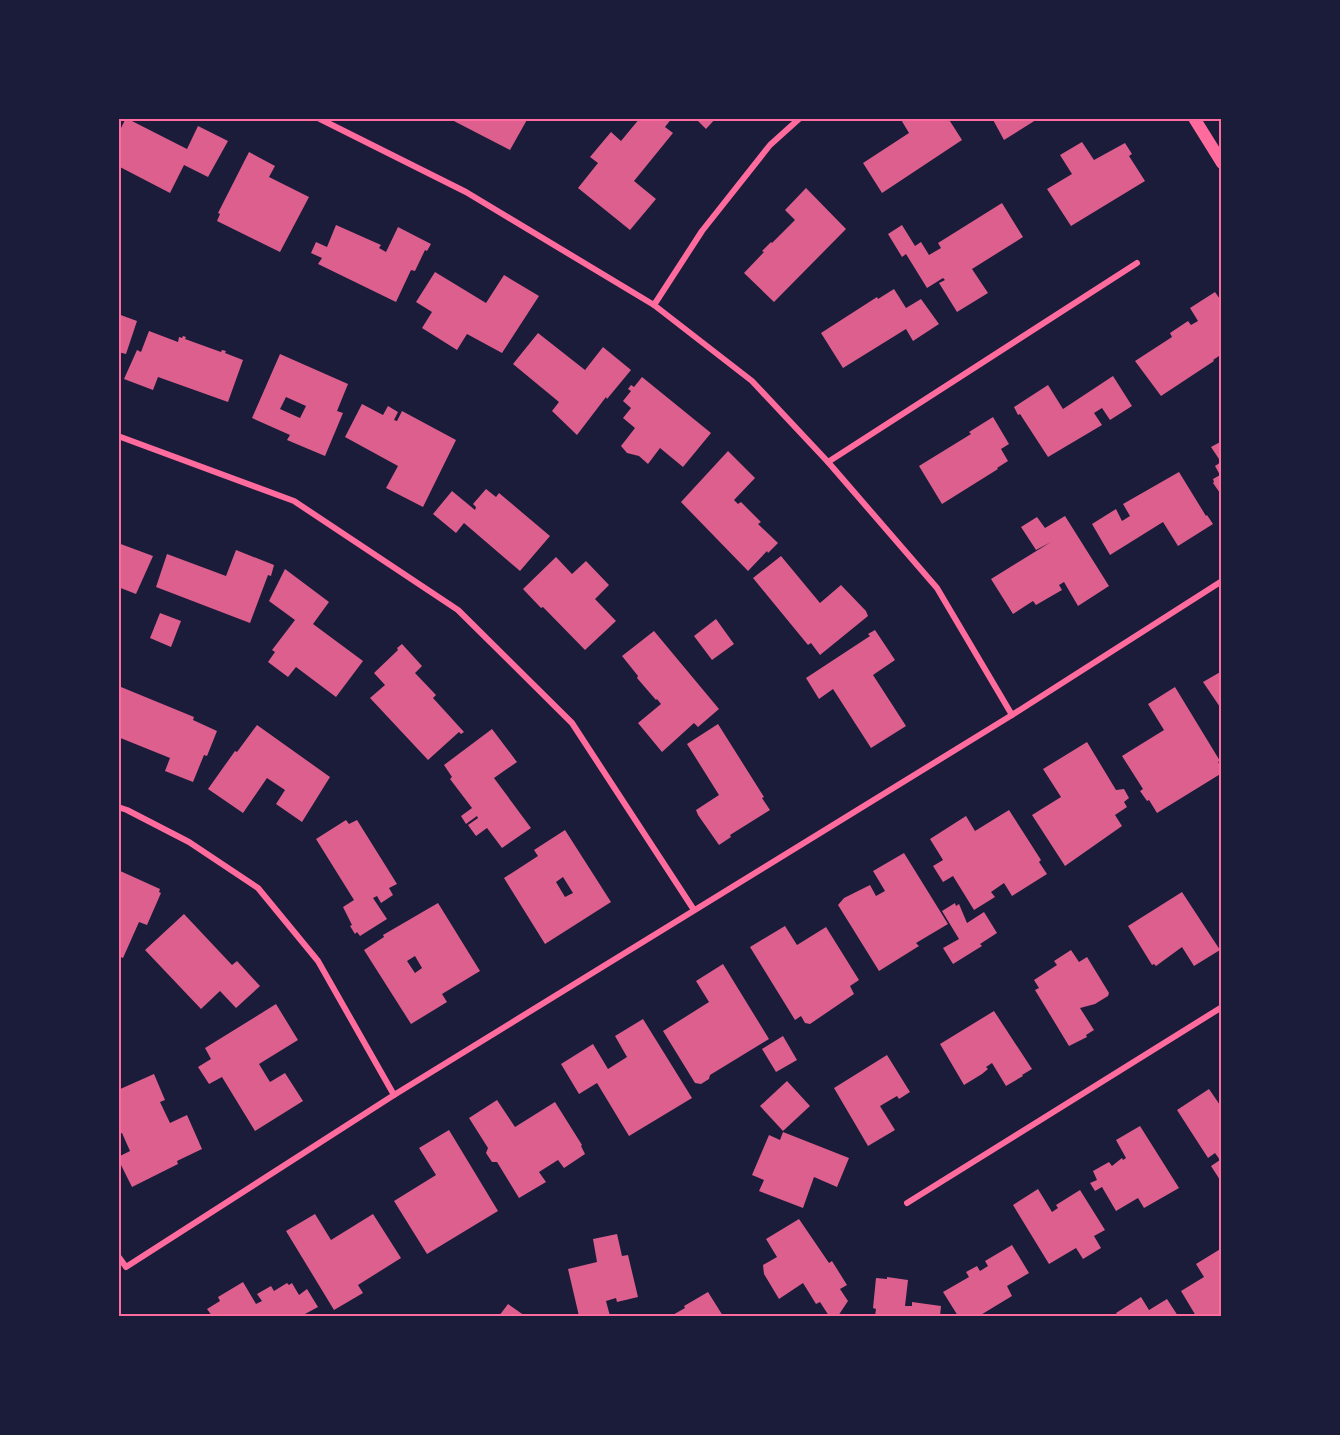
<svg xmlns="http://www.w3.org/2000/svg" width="1340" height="1435" font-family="'Golos Text',sans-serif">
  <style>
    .building { fill: #dd5f8e; fill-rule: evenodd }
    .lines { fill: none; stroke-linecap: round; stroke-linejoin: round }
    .minor { stroke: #ff6b9d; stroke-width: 6 }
    .secondary { stroke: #ff6b9d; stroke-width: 12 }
    .neatline { fill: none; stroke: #ff6b9d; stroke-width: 2 }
  </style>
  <rect width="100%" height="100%" fill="#1b1b3a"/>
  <g class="building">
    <path d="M126,118l61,31 11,-23 30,15 -20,36 -24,-12 -14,28 -52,-27v-32z"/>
    <path d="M448,118h80l-18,32z"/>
    <path d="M640,118h32l-7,9 8,6 -39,48 22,18 -26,31 -52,-42 20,-25 -8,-6 21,-25 10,9z"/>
    <path d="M695,118h21l-10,11z"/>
    <path d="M900,118h48l14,22 -80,53 -19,-30 46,-30z"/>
    <path d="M992,118h47l-35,22z"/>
    <path d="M1082,142l12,18 31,-17 7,11 -3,2 16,25 -74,45 -24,-37 25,-15 -12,-19z"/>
    <path d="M249,152l26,14 -6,11 40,20 -29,55 -63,-31 3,-7 -2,-1z"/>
    <path d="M806,188l40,41 -72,73 -30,-29 20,-21 -2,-1 9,-9 1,1 23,-23 -10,-10z"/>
    <path d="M1002,203l21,34 -51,32 16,24 -31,19 -18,-29 6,-3 -2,-2 -16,10 -21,-34 -4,3 -14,-23 14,-9 13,21 6,-4 8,13 12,-7 -3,-5z"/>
    <path d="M336,225l45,20 -2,3 7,4 12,-25 33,17 -4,7 -2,-1 -10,21 -4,-1 -15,32 -78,-38 4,-6 -11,-5 5,-11 11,5z"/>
    <path d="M435,272l51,31 18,-28 35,21 -37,57 -35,-19 -10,16 -35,-22 10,-16 -16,-10z"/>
    <path d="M894,289l12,19 15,-9 18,25 -26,17 -7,-12 -63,39 -22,-35 56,-36 1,2z"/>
    <path d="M1215,292l7,10v52l-9,6 1,1 -53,35 -26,-35 37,-24 -2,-4 18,-12 3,4 7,-4 -8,-13z"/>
    <path d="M118,314l19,7 -11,33 -8,-2z"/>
    <path d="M149,331l29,11 1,-5 3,1 1,-2 3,1 -1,2 36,13 1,-2 4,1 -1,2 18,7 -15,42 -70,-25 -5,13 -29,-11 13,-29 4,2z"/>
    <path d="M538,333l47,37 18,-23 28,23 -24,29 -1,-2 -29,38 -25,-24 7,-9 -46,-38z"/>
    <path d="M280,354l68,30 -11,27 6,2 -18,43 -38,-16 3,-5 -38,-17zM286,397l20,9 -6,12 -20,-9z"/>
    <path d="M1113,376l19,30 -22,14 -8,-12 -8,5 8,12 -54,32 -28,-43 -2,1 -4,-8 34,-22 15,24z"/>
    <path d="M642,377l69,56 -28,34 -23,-19 -12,16 -9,-8 -12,-3 -6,-7 14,-18 -12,-10 8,-10 -8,-7 8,-10 -3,-2 3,-4 3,2z"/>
    <path d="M362,404l21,11 5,-9 10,6 -4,8 3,1 5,-10 54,29 -33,67 -37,-19 12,-22 -53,-29z"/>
    <path d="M993,417l16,27 -8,5 7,12 -11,7 1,1 -56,35 -23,-38 52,-32 -2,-2z"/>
    <path d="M1222,441v55l-9,-13 1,-1 -1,-3 7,-4 -5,-9 6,-4 -10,-15z"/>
    <path d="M728,451l27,27 -21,22 4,4 3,-2 20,20 -3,2 20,19 -10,10 -1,-2 -19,20 -67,-69z"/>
    <path d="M1179,472l27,44 1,-1 6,9 -35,22 -15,-24 -53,33 -18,-31 24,-15 6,12 8,-5 -7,-12z"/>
    <path d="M486,489l10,8 3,-4 51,43 -30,35 -56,-48 -8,10 -23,-19 19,-23 23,19 1,-3 -3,-3z"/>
    <path d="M1065,516l44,70 -31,20 -14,-24 -5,3 3,5 -26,15 -3,-4 -20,13 -22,-35 60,-37 -15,8 -15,-23 16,-10 8,11z"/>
    <path d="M118,543l35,13 -17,38 -18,-7z"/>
    <path d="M236,550l38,15 -3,11 -3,-1 -18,48 -94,-36 11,-33 59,22z"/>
    <path d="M781,556l39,47 21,-18 25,26 2,5 -48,39 -9,-12 -3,2 -55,-67z"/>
    <path d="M556,557l16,17 14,-13 23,24 -14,14 21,22 -31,29 -42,-43 -2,1 -18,-19z"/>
    <path d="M285,569l44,33 -16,22 50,37 -27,36 -40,-30 -8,10 -20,-15 7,-10 -3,-2 23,-30 -26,-19z"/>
    <path d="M160,613l21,8 -10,26 -21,-9z"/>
    <path d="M716,619l18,25 -22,16 -18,-24z"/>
    <path d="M875,630l20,30 -22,15 33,51 -35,22 -38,-59 -14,10 -13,-21 64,-42 -2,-2z"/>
    <path d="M654,631l65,78 -21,18 -4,-4 -32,29 -24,-29 23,-19 -4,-5 -1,1 -19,-22 1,-2 -16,-20z"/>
    <path d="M402,644l20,22 -7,7 21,22 -3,3 31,34 -3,2 -2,-2 -31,28 -58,-62 15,-13 -11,-12 24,-23 -1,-2z"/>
    <path d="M1222,671v39l-19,-28z"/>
    <path d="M121,687l73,30 -1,3 24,11 -10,25 -3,-1 -11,27 -28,-11 5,-13 -52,-21v-43z"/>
    <path d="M1175,687l45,74 -2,1 4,6v5l-65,40 -8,-13 -2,1 -7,-10 3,-2 -21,-33 42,-26 -16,-26z"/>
    <path d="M718,724l46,73 -2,1 8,12 -40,25 1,2 -12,8 -21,-30 -2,-5 23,-15 -32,-51z"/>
    <path d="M257,725l73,52 -28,45 -26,-18 9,-14 -18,-12 -24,35 -35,-24 27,-38 2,1z"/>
    <path d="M492,729l25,33 -23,16 37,50 -29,20 -15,-20 -11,8 -8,-11 10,-7 -1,-2 -11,8 -5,-8 11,-8 -22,-29 2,-2 -8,-12z"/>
    <path d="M1087,742l29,48 8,-1 5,9 -5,4 3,5 -12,8 7,11 -57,40 -33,-51 29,-18 -18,-28z"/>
    <path d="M1009,810l32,50 -2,2 8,12 -35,22 -8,-13 -13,9 4,5 -21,13 -21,-34 -10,6 -10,-16 10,-6 -13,-21 36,-23 9,15z"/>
    <path d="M346,820l3,4 8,-4 40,64 -8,4 4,7 -12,8 -4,-7 -4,2 14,21 -27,17 -3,-4 -2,2 -5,-8 2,-1 -9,-18 11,-7 -38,-61z"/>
    <path d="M565,830l46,72 -66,42 -41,-66 34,-22 -4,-6zM563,877l10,16 -8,4 -9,-15z"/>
    <path d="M904,853l44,71 -32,19 3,3 -40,25 -41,-66 6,-7 26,-13 6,11 9,-5 -12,-20z"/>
    <path d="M118,870l42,19 -1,3 2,1 -14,32 -8,-3 -16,36 -5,-2z"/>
    <path d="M1182,892l38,58 -26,16 -12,-19 -26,19 -2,-2 -2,1 -24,-39z"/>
    <path d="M438,903l42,68 -38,23 5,8 -36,22 -47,-74 20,-13 -1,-2zM415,956l7,12 -7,5 -8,-12z"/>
    <path d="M955,903l1,3 3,-2 8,19 17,-11 13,21 -17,11 2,2 -29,18 -10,-16 16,-9 -17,-28z"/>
    <path d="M184,914l48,51 5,-4 23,25 -24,22 -16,-17 -19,18 -56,-59z"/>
    <path d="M785,926l12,19 29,-18 33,53 -9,6 4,8 -44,30 -5,-1 -4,-7 -6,4 -45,-73z"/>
    <path d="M1071,950l8,12 8,-5 22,36 -1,3 -13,8 -15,4 14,22 -8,5 1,2 -18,9 -34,-56 4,-2 -5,-8 23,-15 -3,-4z"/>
    <path d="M723,964l46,75 -59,36 -1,4 -8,5 -6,-1 -32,-52 46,-29 -13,-21z"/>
    <path d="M276,1004l22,36 -39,24 11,18 15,-9 18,28 -48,30 -33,-54 -13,7 -11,-17 13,-8 -6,-11z"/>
    <path d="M994,1011l38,58 -10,6 1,1 -17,10 -14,-23 -6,4 2,2 -6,5 -18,11 -24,-41z"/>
    <path d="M643,1019l49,79 -63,38 -32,-53 -18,11 -18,-30 32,-20 15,25 19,-12 -12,-21z"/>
    <path d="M783,1036l14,24 -21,12 -14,-23z"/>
    <path d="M887,1055l23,37 -11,7 -2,-3 -17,10 15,24 -27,16 -34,-58z"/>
    <path d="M154,1074l11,26 -5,2 10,21 17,-8 15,34 -25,12 1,3 -46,23 -14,-28v-2l12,-6 -8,-18 -4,1v-44z"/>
    <path d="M787,1081l23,25 -27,25 -23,-25z"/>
    <path d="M1209,1089l13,19 -2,72 -9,-14 9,-6 -5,-7 -7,5 -31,-48z"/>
    <path d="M497,1100l18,27 40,-25 27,43 -1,1 4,8 -21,14 -6,-8 -19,12 7,10 -27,16 -22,-36h-5l-6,-9 2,-5 -19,-30z"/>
    <path d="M1140,1126l39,62 -35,20 -6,-10 -22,13 -14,-24 -7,4 -5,-8 7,-3 -4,-9 16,-9 3,4 10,-8 1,2 3,-2 -10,-18z"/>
    <path d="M449,1130l49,81 -71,43 -33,-53 42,-26 -17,-27z"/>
    <path d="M783,1132l66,26 -12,29 -23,-10 -11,31 -44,-17 5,-11 -12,-5 17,-40 11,5z"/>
    <path d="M1038,1189l14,23 6,-4 -2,-3 24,-15 25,40 -11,6 7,12 -18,11 -7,-11 -27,16 -36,-59z"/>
    <path d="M315,1214l16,26 42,-26 28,44 -43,27 5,8 -29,17 -48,-79z"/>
    <path d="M799,1219l30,44 3,-2 15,24 -7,4 8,12 -10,15h-9l-9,-14 -4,2 -13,-21 -24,16 -15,-25 -1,-9 14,-8 -11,-18z"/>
    <path d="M617,1234l5,22 6,-1 10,42 -21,5 -1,-4 -10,3 4,15h-31l-11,-47 29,-7 -4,-23z"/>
    <path d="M1012,1245l17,28 -22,13 5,10 -33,20h-21l-15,-24 26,-15 -3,-5 11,-6 3,5 8,-5 -3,-5z"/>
    <path d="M1222,1248v68h-26l-15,-25 23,-14 -8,-13z"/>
    <path d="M887,1277l21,3 -3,26h7v-4l29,4 -1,10h-65l1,-7 -3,-1 3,-30 11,1z"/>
    <path d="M243,1282l13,22 6,-3 -5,-7 14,-8 3,5 13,-8 2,2 3,-2 7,12 8,-6 11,18 -13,7 1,2h-94l-5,-7 13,-8 -2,-4z"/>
    <path d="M708,1292l15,24h-52l14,-8 -1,-2z"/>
    <path d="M1141,1297l8,13 18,-11 11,17h-60l-2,-3z"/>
    <path d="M508,1304l17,12h-26z"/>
  </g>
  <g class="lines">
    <g class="minor">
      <path d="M318,118l148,74 188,113 98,76 76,81 109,126 75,127"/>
      <path d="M654,305l48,-74 68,-86 30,-27"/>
      <path d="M118,436l176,65 164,109 114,113 122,187"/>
      <path d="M828,462l309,-199"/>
      <path d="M118,807l9,3 62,32 69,46 60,73 76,134"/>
      <path d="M907,1203l315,-196"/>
      <path d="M118,1256l8,11 268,-172 618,-380 210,-134"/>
    </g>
    <path class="secondary" d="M1194,118l28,45"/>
  </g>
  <rect width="1340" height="1435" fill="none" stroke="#1b1b3a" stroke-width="240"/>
  <rect x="120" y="120" width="1100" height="1195" class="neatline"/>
</svg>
